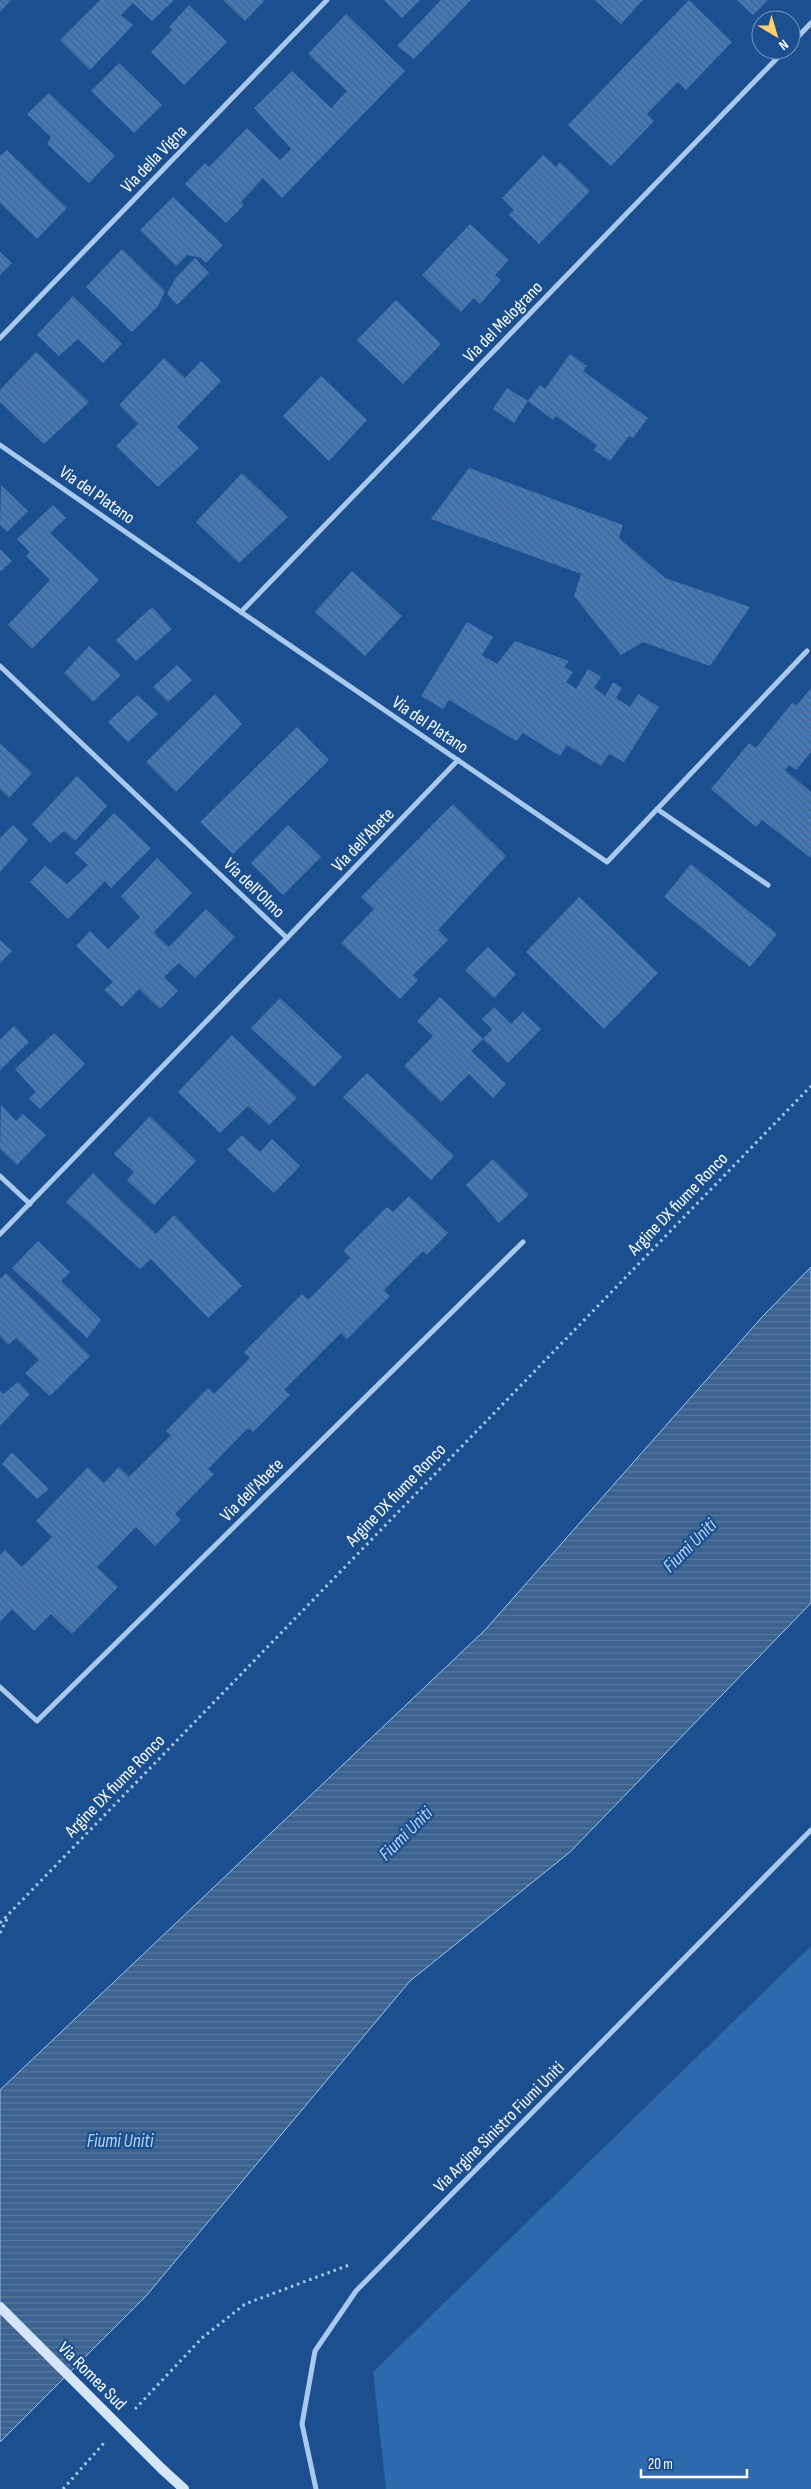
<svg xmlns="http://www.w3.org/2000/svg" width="811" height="2489" font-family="'Sofia Sans Condensed',sans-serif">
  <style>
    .park { fill: #2e69ad }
    .water { fill: url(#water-rules); stroke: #9cc4f0 }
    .building { fill: url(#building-back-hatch) }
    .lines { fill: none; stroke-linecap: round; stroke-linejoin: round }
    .path { stroke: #a9c9ee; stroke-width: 3; stroke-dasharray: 2.5 4; stroke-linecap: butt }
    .street { stroke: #a9c9ee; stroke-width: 5 }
    .secondary { stroke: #d6e6fa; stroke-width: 10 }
    .secondary-bridge { stroke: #d6e6fa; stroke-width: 10 }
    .labels { text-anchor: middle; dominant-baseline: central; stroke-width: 4.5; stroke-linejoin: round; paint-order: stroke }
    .street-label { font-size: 18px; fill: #fff; stroke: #1b4f8f }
    .water-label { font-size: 19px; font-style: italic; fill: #b5d3f5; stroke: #1b4f8f }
  </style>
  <defs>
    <pattern id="water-rules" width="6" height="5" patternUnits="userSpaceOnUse" patternTransform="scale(1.25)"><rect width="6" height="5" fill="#3c6290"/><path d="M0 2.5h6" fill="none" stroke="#597aa1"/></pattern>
    <pattern id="building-back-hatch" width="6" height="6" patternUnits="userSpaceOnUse" patternTransform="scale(1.25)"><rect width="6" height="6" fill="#4478b7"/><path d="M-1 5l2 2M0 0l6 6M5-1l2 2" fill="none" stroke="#486282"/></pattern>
  </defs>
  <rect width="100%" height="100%" fill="#1b4f8f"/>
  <path class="park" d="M811,1946v543h-425l-13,-117z"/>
  <path class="water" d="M811,1267v336l-241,249 -160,129 -264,315 -146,146v-352l485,-460 277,-313z"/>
  <g class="building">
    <path d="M0,0h11l-11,12z"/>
    <path d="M100,0h74l-22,21 -19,-18 -12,12 12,10 -43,45 -30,-30z"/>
    <path d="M223,0h42l-20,21z"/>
    <path d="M384,0h36l-18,18z"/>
    <path d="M441,0h30l-57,59 -17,-13z"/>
    <path d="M595,0h48l-22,24z"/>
    <path d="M689,0l43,42 -46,48 -8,-8 -31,32 7,7 -43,45 -43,-41z"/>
    <path d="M737,0h31l-15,15z"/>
    <path d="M189,5l38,37 -43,43 -33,-33 21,-22 -3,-3z"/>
    <path d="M346,14l59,57 -123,127 -19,-20 -22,24 3,3 -18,18 -41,-39 20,-21 4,4 38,-39 33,32 11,-11 -37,-41 38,-37 39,37 16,-17 -39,-37z"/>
    <path d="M119,63l43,42 -28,28 -43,-42z"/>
    <path d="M49,93l66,63 -26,27 -42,-39 4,-7 -24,-23z"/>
    <path d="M7,150l60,58 -30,31 -37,-36v-47z"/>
    <path d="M543,155l13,12 4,-5 30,29 -51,53 -30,-29 5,-5 -12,-12z"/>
    <path d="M173,197l50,48 -17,18 -5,-5 -14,-3 -11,11 -36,-36z"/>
    <path d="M470,224l39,36 -14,15 6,5 -21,24 -6,-6 -13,14 -39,-37z"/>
    <path d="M122,249l43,42 -7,15 -26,26 -46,-45z"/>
    <path d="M0,252l12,11 -12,12z"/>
    <path d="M195,258l14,15 -32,32 -10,-11 8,-15z"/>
    <path d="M73,296l49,48 -19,19 -25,-24 -19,17 -22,-21z"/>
    <path d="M396,300l45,44 -38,40 -46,-44z"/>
    <path d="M36,352l53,50 -45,42 -44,-42v-12z"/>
    <path d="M570,354l17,12 -4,5 65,47 -15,20 -4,-2 -19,25 -16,-11 3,-5 -41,-29 -3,4 -25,-19 12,-16 5,4z"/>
    <path d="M164,358l21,20 16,-17 20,20 -44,46 22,21 -41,39 -42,-41 22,-22 -19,-19z"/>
    <path d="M321,376l46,44 -38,41 -46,-45z"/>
    <path d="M507,388l21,13 -14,22 -21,-14z"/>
    <path d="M469,468l154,57 -4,13 46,40 85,29 -40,59 -67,-24 -22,13 -47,-59 7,-22 -150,-55z"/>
    <path d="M242,473l46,44 -49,46 -43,-41z"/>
    <path d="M1,485l27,26 -21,21 -7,-7z"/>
    <path d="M53,505l13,13 -16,15 49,47 -67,69 -24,-24 42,-45 -24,-24 4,-4 -13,-13z"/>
    <path d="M0,549l12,12 -12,11z"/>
    <path d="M352,571l50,45 -37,40 -50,-44z"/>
    <path d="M152,607l20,22 -36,32 -20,-21z"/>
    <path d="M467,622l26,15 -11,18 15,9 18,-23 54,20 -5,6 9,5 -7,10 10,7 12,-20 13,8 -7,11 11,8 8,-14 9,6 -6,10 14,9 8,-13 21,13 -35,55 -15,-8 -8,12 -34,-21 -7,11 -37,-23 -7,8 -67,-41 -6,9 -22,-13z"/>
    <path d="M89,646l32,29 -28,27 -29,-29z"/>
    <path d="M177,665l15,15 -24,22 -15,-15z"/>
    <path d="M811,688v64l-15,18 -7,-5 -4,5 26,22v66l-49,-38 -6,7 -45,-38 38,-46 7,5 36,-45 5,2z"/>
    <path d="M215,694l27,30 -66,68 -30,-30z"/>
    <path d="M137,695l21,19 -30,28 -20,-20z"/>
    <path d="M297,727l32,33 -96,94 -33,-32z"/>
    <path d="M0,743l32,30 -23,25 -9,-9z"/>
    <path d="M77,776l30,30 -32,35 -11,-10 -14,12 -18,-19z"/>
    <path d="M453,804l53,52 -68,74 10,10 -35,35 5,5 -18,19 -59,-56 33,-34 -13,-12z"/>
    <path d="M114,813l37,35 -40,40 -6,-7 -37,38 -38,-37 15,-16 22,18 21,-19 -13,-12z"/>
    <path d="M13,825l15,15 -28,32v-34z"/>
    <path d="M288,825l33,32 -38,38 -32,-32z"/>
    <path d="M157,858l35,35 -38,39 4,5 11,10 37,-38 29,28 -40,41 -16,-15 -15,14 14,14 -18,18 -21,-20 -17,18 -18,-17 9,-8 -37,-36 14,-15 18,18 32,-32 -19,-21z"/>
    <path d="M691,864l86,70 -27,33 -86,-70z"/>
    <path d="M579,897l79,76 -54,56 -78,-77z"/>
    <path d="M0,940l12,11 -12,12z"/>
    <path d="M488,947l28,27 -22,24 -29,-28z"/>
    <path d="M440,997l43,42 -12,12 35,33 -13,14 -24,-24 -28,28 -37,-36 29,-30 -16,-15z"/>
    <path d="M280,998l62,59 -28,30 -63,-59z"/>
    <path d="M494,1007l17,17 12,-12 18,17 -33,34 -25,-24 9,-10 -10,-10z"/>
    <path d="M14,1026l15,16 -29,28v-30z"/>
    <path d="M54,1033l31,31 -45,45 -11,-11 7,-6 -21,-23z"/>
    <path d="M232,1035l65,63 -28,27 -21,-19 -28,27 -42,-41z"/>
    <path d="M367,1073l87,83 -23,24 -88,-83z"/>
    <path d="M1,1105l15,16 7,-7 23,21 -29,30 -17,-16z"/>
    <path d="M150,1116l46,45 -42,44 -27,-25 7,-8 -20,-18z"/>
    <path d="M242,1135l18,17 12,-13 28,27 -26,27 -47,-43z"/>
    <path d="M493,1159l36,36 -30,28 -33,-38z"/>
    <path d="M93,1173l63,61 18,-19 68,71 -34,32 -57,-59 -11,10 -74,-67z"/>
    <path d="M409,1196l39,37 -21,22 -4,-4 -39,39 6,6 -43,43 -6,-6 -57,57 6,5 -37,37 -5,-4 -40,41 6,5 -39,40 6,6 -26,26 -19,-19 -39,40 21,20 -46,47 -21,-20 -17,17 -22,-22 -12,13v-67l5,-5 17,17 30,-30 -16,-16 52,-54 16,16 15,-16 10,10 42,-42 -5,-4 42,-43 6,6 36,-36 -6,-6 58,-58 6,6 42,-42 -7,-7 44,-44 6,5z"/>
    <path d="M38,1241l32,31 -9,9 40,39 -14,18 -75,-70z"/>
    <path d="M6,1273l84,83 -40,40 -25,-23 14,-13 -23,-22 -8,7 -8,-9v-57z"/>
    <path d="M18,1382l12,12 -30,32v-35l3,3z"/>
    <path d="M12,1452l37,37 -12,10 -35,-35z"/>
  </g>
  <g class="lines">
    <g class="path">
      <path d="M0,1923l811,-837"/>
      <path d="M0,1933l8,-16"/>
      <path d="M135,2409l67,-71 43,-34 104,-39"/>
      <path d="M63,2489l41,-46"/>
    </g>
    <g class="street">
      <path d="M791,44l20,-21"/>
      <path d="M0,338l327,-338"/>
      <path d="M0,445l241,167 366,250 200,-211"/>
      <path d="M241,612l544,-562"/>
      <path d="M0,666l287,272 -287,296"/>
      <path d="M657,809l111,76"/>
      <path d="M287,938l171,-178"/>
      <path d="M0,1176l30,28"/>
      <path d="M0,1687l37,34 486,-479"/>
      <path d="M316,2489l-14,-65 13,-73 41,-60 455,-461"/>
    </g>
    <path class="secondary" d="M162,2469l22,20"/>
    <path class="secondary-bridge" d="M0,2307l162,162"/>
  </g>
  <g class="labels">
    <g class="street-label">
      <text transform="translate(154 159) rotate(-46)">Via della Vigna</text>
      <text transform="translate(503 322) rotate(-46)">Via del Melograno</text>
      <text transform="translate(97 495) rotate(35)">Via del Platano</text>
      <text transform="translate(430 725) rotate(34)">Via del Platano</text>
      <text transform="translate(363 840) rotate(-46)">Via dell'Abete</text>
      <text transform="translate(254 888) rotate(44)">Via dell'Olmo</text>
      <text transform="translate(678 1204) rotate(-46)">Argine DX fiume Ronco</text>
      <text transform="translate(252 1490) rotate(-45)">Via dell'Abete</text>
      <text transform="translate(396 1495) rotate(-46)">Argine DX fiume Ronco</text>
      <text transform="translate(115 1786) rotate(-46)">Argine DX fiume Ronco</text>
      <text transform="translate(499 2127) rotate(-45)">Via Argine Sinistro Fiumi Uniti</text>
      <text transform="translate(92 2376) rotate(45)">Via Romea Sud</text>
    </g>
    <g class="water-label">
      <text transform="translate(690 1546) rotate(-45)">Fiumi Uniti</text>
      <text transform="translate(406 1834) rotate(-45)">Fiumi Uniti</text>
      <text x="120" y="2141">Fiumi Uniti</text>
    </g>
  </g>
  <g transform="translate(776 35) rotate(142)"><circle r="24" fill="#1b4f8f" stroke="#7695bc"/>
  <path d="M0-4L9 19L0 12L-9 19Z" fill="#ffd166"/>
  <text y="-8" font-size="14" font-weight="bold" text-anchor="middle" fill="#ffffff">N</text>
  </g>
  <path d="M641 2469v8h106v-8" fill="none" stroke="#ffffff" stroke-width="2.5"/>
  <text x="648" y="2469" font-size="15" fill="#ffffff" stroke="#1b4f8f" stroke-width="4" paint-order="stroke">20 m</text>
</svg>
